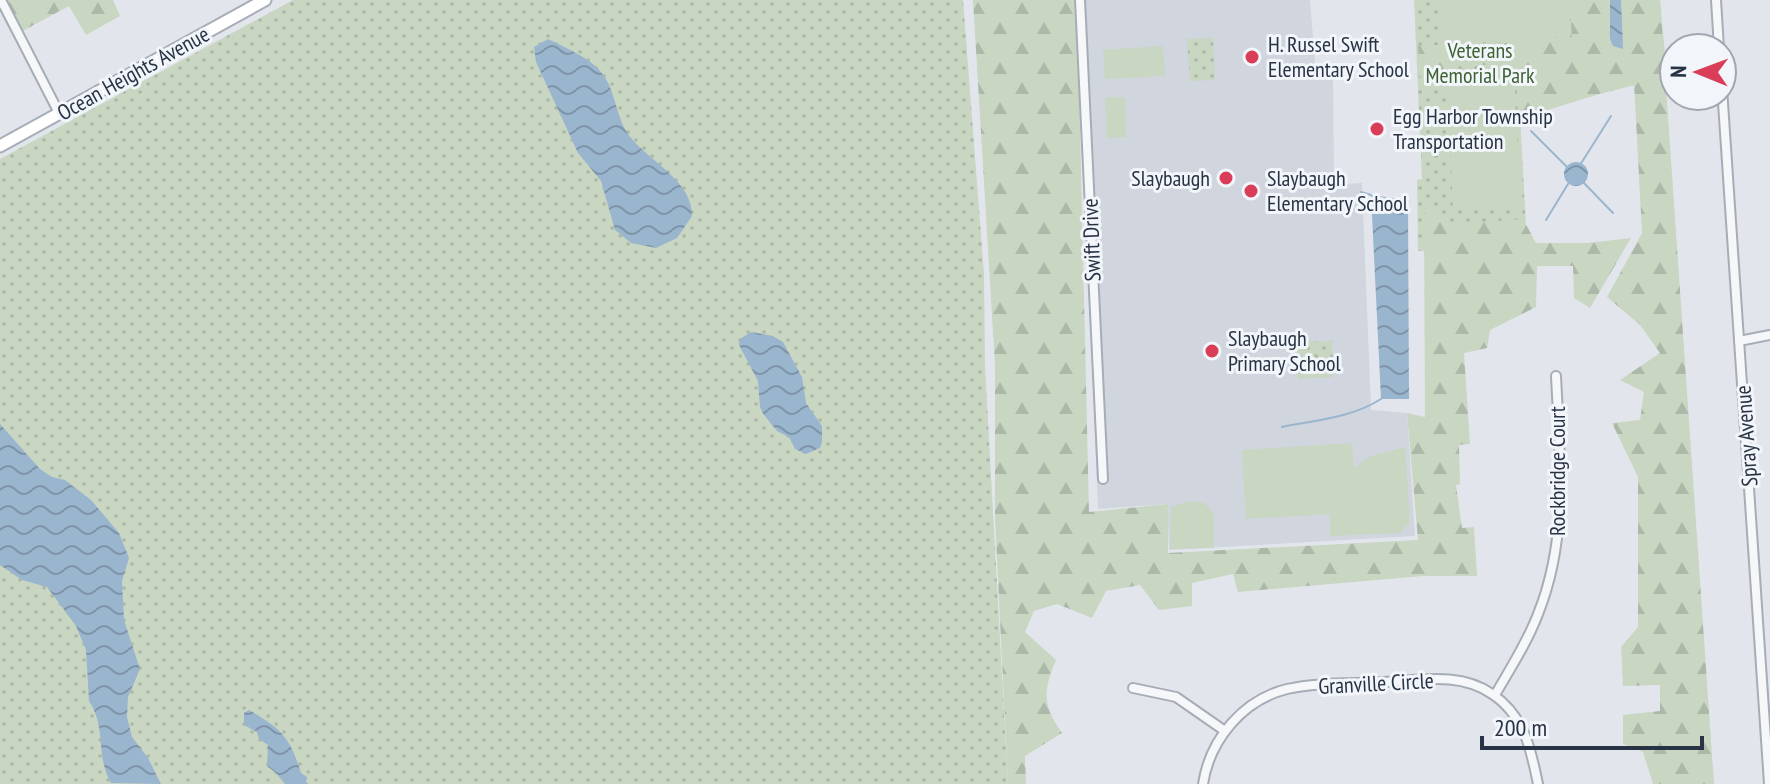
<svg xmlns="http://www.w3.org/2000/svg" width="1770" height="784" font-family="'PT Sans Narrow',sans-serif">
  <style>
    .built { fill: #d0d5de }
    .grass { fill: url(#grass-dots) }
    .forest { fill: url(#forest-firs) }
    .garden { fill: #c8d6c2 }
    .water { fill: url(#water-waves) }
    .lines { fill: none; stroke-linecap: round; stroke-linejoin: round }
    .stream { stroke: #9ab5ce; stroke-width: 2 }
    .minor-casing { stroke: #a6adb7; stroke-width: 12 }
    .secondary-casing { stroke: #a6adb7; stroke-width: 15 }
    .minor { stroke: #f5f7f9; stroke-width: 8 }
    .secondary { stroke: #fff; stroke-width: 11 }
    .poi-dot { fill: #da3d58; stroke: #f2f5f9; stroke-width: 3 }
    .labels { text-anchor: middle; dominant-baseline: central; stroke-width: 6; stroke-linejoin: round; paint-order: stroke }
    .poi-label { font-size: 22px; fill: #283345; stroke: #f2f5f9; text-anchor: start }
    .park-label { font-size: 22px; fill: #3e6234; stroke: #f2f5f9 }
    .street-label { font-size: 22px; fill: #283345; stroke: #f2f5f9 }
  </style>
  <defs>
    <pattern id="grass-dots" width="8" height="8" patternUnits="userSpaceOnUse" patternTransform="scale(2)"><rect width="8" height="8" fill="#c8d6c2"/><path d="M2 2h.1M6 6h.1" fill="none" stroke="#acb8a8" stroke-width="1.8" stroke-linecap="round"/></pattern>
    <pattern id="forest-firs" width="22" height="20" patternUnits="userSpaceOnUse" patternTransform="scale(2)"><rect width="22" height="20" fill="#c8d6c2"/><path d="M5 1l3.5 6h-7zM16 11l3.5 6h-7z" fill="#acb8a8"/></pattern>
    <pattern id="water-waves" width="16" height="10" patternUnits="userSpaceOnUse" patternTransform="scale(2)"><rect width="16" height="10" fill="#9ab5ce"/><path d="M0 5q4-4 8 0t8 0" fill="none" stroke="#7e94a9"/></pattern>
  </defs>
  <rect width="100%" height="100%" fill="#e2e6ec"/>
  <path class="built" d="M1080,0h230l6,75h17l1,110 28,-2 9,227 36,3 8,123 -246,14 -2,-46 -69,5 -7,-169 2,-40z"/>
  <g class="grass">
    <path d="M293,0h670l21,274 1,92 23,418h-1008v-625z"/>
    <path d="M1414,0h246l7,77 -147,37 7,132 -109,5 -1,-71 5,-1z"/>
    <path d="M1213,38l2,42 -25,1 -3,-42z"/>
    <path d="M1332,341l1,36 -35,2 -1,-37z"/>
  </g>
  <g class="forest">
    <path d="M1,0h112l7,16 -34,19 -17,-29 -50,27z"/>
    <path d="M973,0h104l12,512 79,-8v49l250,-13 -11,-127 18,4 -1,-215 19,23 80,-6 13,24h52l43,-5 -41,70 -16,-10 -1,-32h-36l-1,41 -46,23 -3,18 -23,5 6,91 -11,1 1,39 -4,1 6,43 12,-1 3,49h-54l-185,16 -5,-18 -41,9v23l-33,4 -19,-25 -34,6 -14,27 -35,-14 -23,7 -9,21 31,28c-13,32 -14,44 6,73l-37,23 1,28h-18l-13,-266v-153z"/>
    <path d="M1570,0h90l54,784h-61l-10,-32 -20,-8v-29l37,-4v-26l-37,1 -2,-39 17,-20v-150l-26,-54 28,-3 4,-28 -24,-12 40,-27 -20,-28 -33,-28 35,-64 -8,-150 -115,36 -4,-50 -45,-6 -51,14 -1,-31 154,-6z"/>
  </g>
  <g class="garden">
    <path d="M1440,0h126l1,37 -126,5z"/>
    <path d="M1163,46l2,30 -60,3 -2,-29z"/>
    <path d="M1514,71l6,135 -67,3 -6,-136z"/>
    <path d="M1125,97l1,40 -19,1 -2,-40z"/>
    <path d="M1352,443l2,25 17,-12 34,-9 5,75 -10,11 -70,3v-22l-84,5 -4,-69z"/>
    <path d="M1190,501l14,2 10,11v34l-44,1 1,-42z"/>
  </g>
  <g class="water">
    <path d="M1610,0h11l2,49 -10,-3 -3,-7z"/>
    <path d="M548,39c18,9 39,17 53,33 16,19 14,48 31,67 19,23 61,43 60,77l-15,22 -21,10 -25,-5 -16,-13 -14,-49 -23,-28 -42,-91 -2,-15z"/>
    <circle cx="1576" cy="174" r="12"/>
    <path d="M1371,195l37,5 1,199h-28z"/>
    <path d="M751,332l22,4 10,6 19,35 4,26 16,23v16l-2,6 -14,6 -11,-5 -6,-12 -12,-6 -13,-16 -4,-8 -2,-26 -19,-36 1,-6z"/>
    <path d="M0,424l40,45 12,8 13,3 26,20 28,33 10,25 -7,23 2,39 16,49 -12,28 -1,20 5,20 16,21 13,26 -50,-1c-16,-28 -4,-55 -22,-82l-3,-51 -10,-24 -29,-39 -25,-7 -22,-15z"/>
    <path d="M249,710c33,19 41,27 52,63l6,4 -1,5 3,2h-24l-9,-11 -9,-7 1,-21 -9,-6 -2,-7 -13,-7v-12z"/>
  </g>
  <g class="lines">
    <g class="stream">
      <path d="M1531,131l36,36"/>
      <path d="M1580,165l31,-49"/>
      <path d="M1583,182l30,31"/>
      <path d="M1361,192l10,3"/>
      <path d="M1546,220l22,-36"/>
      <path d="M1282,427c34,-7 69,-9 99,-28"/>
    </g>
    <defs>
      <g id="minor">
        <path d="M1,0l58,113"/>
        <path d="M1080,0l23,479"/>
        <path d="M1716,0l3,48"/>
        <path d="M1722,88l47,696"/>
        <path d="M1739,341l31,-6"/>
        <path d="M1133,688l43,9 49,34"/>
        <path d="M1495,695c15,-26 32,-52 43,-81 31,-77 22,-157 18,-238"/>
        <path d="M1203,784c7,-45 40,-84 84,-95 31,-7 67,-5 98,-7 36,-2 76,-10 107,12 32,21 39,55 46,90"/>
      </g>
      <path id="secondary" d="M0,146l265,-146"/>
    </defs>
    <use href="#minor" class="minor-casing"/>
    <use href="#secondary" class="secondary-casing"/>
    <use href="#minor" class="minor"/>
    <use href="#secondary" class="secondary"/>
  </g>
  <g class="poi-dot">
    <circle cx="1252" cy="57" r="8"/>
    <circle cx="1377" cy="129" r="8"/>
    <circle cx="1226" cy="178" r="8"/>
    <circle cx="1251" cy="191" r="8"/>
    <circle cx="1212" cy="351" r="8"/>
  </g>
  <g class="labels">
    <g class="poi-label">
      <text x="1268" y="44">H. Russel Swift<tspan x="1268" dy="25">Elementary School</tspan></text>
      <text x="1393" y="116">Egg Harbor Township<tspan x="1393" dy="25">Transportation</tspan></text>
      <text x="1210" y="178" text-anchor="end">Slaybaugh</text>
      <text x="1267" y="178">Slaybaugh<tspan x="1267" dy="25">Elementary School</tspan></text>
      <text x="1228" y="338">Slaybaugh<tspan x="1228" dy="25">Primary School</tspan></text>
    </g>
    <g class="park-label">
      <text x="1480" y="50">Veterans<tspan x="1480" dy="25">Memorial Park</tspan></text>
    </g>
    <g class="street-label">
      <text transform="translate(133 73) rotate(-29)">Ocean Heights Avenue</text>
      <text transform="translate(1091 240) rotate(-92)">Swift Drive</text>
      <text transform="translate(1746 436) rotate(-94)">Spray Avenue</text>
      <text transform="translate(1557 471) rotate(-90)">Rockbridge Court</text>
      <text transform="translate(1376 683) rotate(-3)">Granville Circle</text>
    </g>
  </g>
  <g transform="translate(1698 72) rotate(271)"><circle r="38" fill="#f2f5f9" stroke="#a1a7b1" stroke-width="2"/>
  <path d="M0-6L14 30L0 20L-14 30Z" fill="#da3d58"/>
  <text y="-12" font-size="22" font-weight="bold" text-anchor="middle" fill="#283345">N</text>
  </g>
  <path d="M1482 736v12h220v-12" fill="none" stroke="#283345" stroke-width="4"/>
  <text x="1494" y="736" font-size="24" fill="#283345" stroke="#f2f5f9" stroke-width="6" paint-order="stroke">200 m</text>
</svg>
